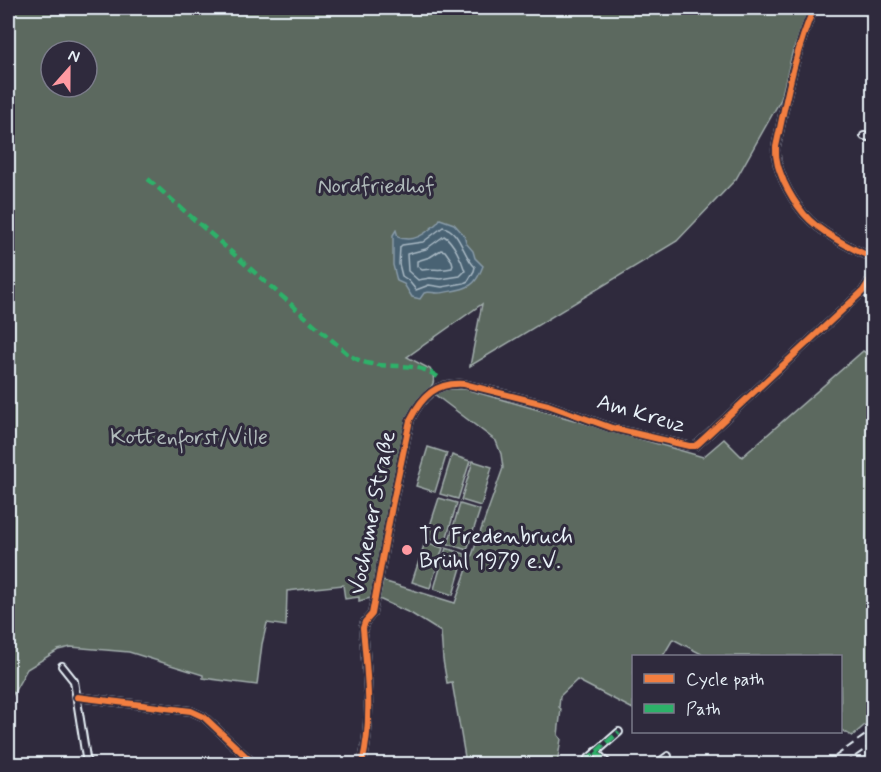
<svg xmlns="http://www.w3.org/2000/svg" width="881" height="772" font-family="Mynerve,sans-serif">
  <style>
    .green { fill: #5b695f; stroke: #a2adac; stroke-width: 1.5; fill-rule: evenodd }
    .water { fill: #496273; stroke: #899ba8; stroke-width: 1.5 }
    .lines { fill: none; stroke-linecap: round; stroke-linejoin: round }
    .shore { stroke: #a8b8c3; stroke-width: 1.5 }
    .minor-casing { stroke: #e8f1f8; stroke-width: 10 }
    .minor { stroke: #2f2a3d; stroke-width: 6 }
    .rail { stroke: #e8f1f8; stroke-width: 2; stroke-dasharray: 9 4.5; stroke-linecap: butt }
    .quiet { stroke: #2db169; stroke-width: 4.5; stroke-dasharray: 9 4.5; stroke-linecap: butt }
    .cycleway-casing { stroke: #2f2a3d; stroke-width: 10 }
    .cycleway { stroke: #f27e40; stroke-width: 6 }
    .poi-dot { fill: #ff9aa2; stroke: #2f2a3d; stroke-width: 2 }
    .labels { text-anchor: middle; dominant-baseline: central; stroke-width: 6; stroke-linejoin: round; paint-order: stroke }
    .park-label { font-size: 22px; fill: #b0bbbb; stroke: #2f2a3d }
    .street-label { font-size: 22px; fill: #e8f1f8; stroke: #2f2a3d }
    .poi-label { font-size: 22px; fill: #e8f1f8; stroke: #2f2a3d; text-anchor: start }
  </style>
  <rect width="100%" height="100%" fill="#2f2a3d"/>
  <filter id="ink" filterUnits="userSpaceOnUse"><feTurbulence type="fractalNoise" baseFrequency=".0167" numOctaves="2"/><feDisplacementMap in="SourceGraphic" scale="12" xChannelSelector="R" yChannelSelector="G"/><feConvolveMatrix kernelMatrix="1 2 1 2 8 2 1 2 1" color-interpolation-filters="sRGB"/></filter>
  <g filter="url(#ink)">
    <g class="green">
      <path d="M8,8h805l-20,42 -12,49 -45,80 -59,62 -207,125 12,-62 -75,53 23,12c10,16 -3,21 -12,32 -4,6 -7,11 -10,17l-37,180 -12,3v-4l-14,2 -2,-14 -56,6 -1,35 -19,-3 -5,21 -5,41 -54,-7v-3l-74,-23 -58,-5 -13,3 -31,19 -19,34zM51,51h36v36h-36z"/>
      <path d="M863,351l10,6v361l-21,18 -11,-6 -1,-74h-135l-32,-17 -10,17h-29l-1,53 -56,-29 -17,16 -1,11 2,2 -3,26 3,4 -4,25h-94l2,-7 -13,-75 -5,1 -4,-23 -2,-28 -29,-18 -33,-15 4,-18 72,22 48,-135 -2,-14 -5,-13 -62,-47 10,-5h21l238,68 21,-18 18,18z"/>
      <path d="M428,447l19,6 -12,39 -19,-6z"/>
      <path d="M452,455l18,6 -12,38 -18,-5z"/>
      <path d="M473,461l19,6 -11,39 -20,-6z"/>
      <path d="M439,498l18,5 -12,40 -19,-5z"/>
      <path d="M460,504l20,6 -13,40 -19,-6z"/>
      <path d="M425,542l18,6 -13,40 -18,-6z"/>
      <path d="M446,548l19,6 -12,41 -19,-6z"/>
    </g>
    <path class="water" d="M440,219l14,5 10,11 2,8 7,8 2,7 8,8c-6,15 -10,21 -26,24 -6,1 -13,3 -19,3 -6,0 -9,-2 -14,0l-4,6 -8,-2 -8,-13 -7,-3 -4,-16v-30l3,-5 2,7c12,5 23,0 32,-8 4,-4 7,-4 10,-10z"/>
    <g class="lines">
      <g class="shore">
        <path d="M443,227c17,3 20,29 32,40l-1,4 -6,10 -4,2 -22,4 -13,-2 -13,5 -8,-10 -6,-4 -3,-12 1,-17 2,-2 21,-3z"/>
        <path d="M444,236c9,5 18,25 21,35l-5,5 -19,3 -11,-1 -12,2 -10,-9 -1,-17 19,-5z"/>
        <path d="M441,250l4,1 7,10 1,4 -1,3c-12,3 -19,0 -30,2l-5,-4v-5l13,-4z"/>
      </g>
      <defs>
        <g id="minor">
          <path d="M814,8c-19,43 -28,92 -38,139 -1,13 3,23 8,35 5,11 12,22 20,32 14,17 49,36 70,44"/>
          <path d="M864,136l10,2"/>
          <path d="M863,291l11,6"/>
          <path d="M62,666l12,15 13,83"/>
          <path d="M77,697l114,14 13,6 50,47"/>
          <path d="M596,752l12,12"/>
          <path d="M587,760l32,-28"/>
          <path d="M362,764c11,-44 5,-91 1,-136l2,-6 7,-8 20,-108 18,-86c12,-24 26,-38 54,-36l84,21 64,23 77,18h6l4,-3 164,-152 11,-17"/>
          <path d="M657,764l11,-8"/>
        </g>
      </defs>
      <use href="#minor" class="minor-casing"/>
      <use href="#minor" class="minor"/>
      <g class="rail">
        <path d="M824,764l50,-35"/>
        <path d="M844,764l30,-21"/>
      </g>
      <g class="quiet">
        <path d="M148,179l201,176c7,4 15,8 23,9 23,4 46,-2 66,13"/>
        <path d="M596,752l12,12"/>
        <path d="M587,760l32,-28"/>
        <path d="M657,764l11,-8"/>
      </g>
      <defs>
        <g id="cycleway">
          <path d="M814,8c-19,43 -28,92 -38,139 -1,13 3,23 8,35 5,11 12,22 20,32 14,17 49,36 70,44"/>
          <path d="M77,697l114,14 13,6 50,47"/>
          <path d="M362,764c11,-44 5,-91 1,-136l2,-6 7,-8 20,-108 18,-86c12,-24 26,-38 54,-36l84,21 64,23 77,18h6l4,-3 164,-152 11,-17"/>
        </g>
      </defs>
      <use href="#cycleway" class="cycleway-casing"/>
      <use href="#cycleway" class="cycleway"/>
    </g>
  </g>
  <circle class="poi-dot" cx="407" cy="550" r="6"/>
  <g class="labels">
    <g class="park-label">
      <text x="376" y="187">Nordfriedhof</text>
      <text x="189" y="438">Kottenforst/Ville</text>
    </g>
    <g class="street-label">
      <text transform="translate(641 414) rotate(16)">Am Kreuz</text>
      <text transform="translate(373 513) rotate(-79)">Vochemer Straße</text>
    </g>
    <g class="poi-label">
      <text x="419" y="537">TC Fredenbruch<tspan x="419" dy="25">Brühl 1979 e.V.</tspan></text>
    </g>
  </g>
  <rect width="881" height="772" fill="none" stroke="#2f2a3d" stroke-width="30"/>
  <rect x="15" y="15" width="851" height="742" fill="none" stroke="#e8f1f8" stroke-width="2" filter="url(#ink)"/>
  <rect x="632" y="655" width="210" height="78" fill="#2f2a3d" stroke="#797a88" stroke-width="1.5"/>
  <rect x="644" y="674" width="30" height="9" fill="#f27e40" stroke="#797a88" stroke-width="1.5"/>
  <text x="686" y="685" font-size="18" fill="#e8f1f8">Cycle path</text>
  <rect x="644" y="704" width="30" height="9" fill="#2db169" stroke="#797a88" stroke-width="1.5"/>
  <text x="686" y="715" font-size="18" fill="#e8f1f8">Path</text>
  <g transform="translate(69 69) rotate(21)"><circle r="28" fill="#2f2a3d" stroke="#797a88" stroke-width="1.5"/>
  <path d="M0-4.5L10 22L0 15L-10 22Z" fill="#ff9aa2"/>
  <text y="-9" font-size="16" font-weight="bold" text-anchor="middle" fill="#e8f1f8">N</text>
  </g>
</svg>
